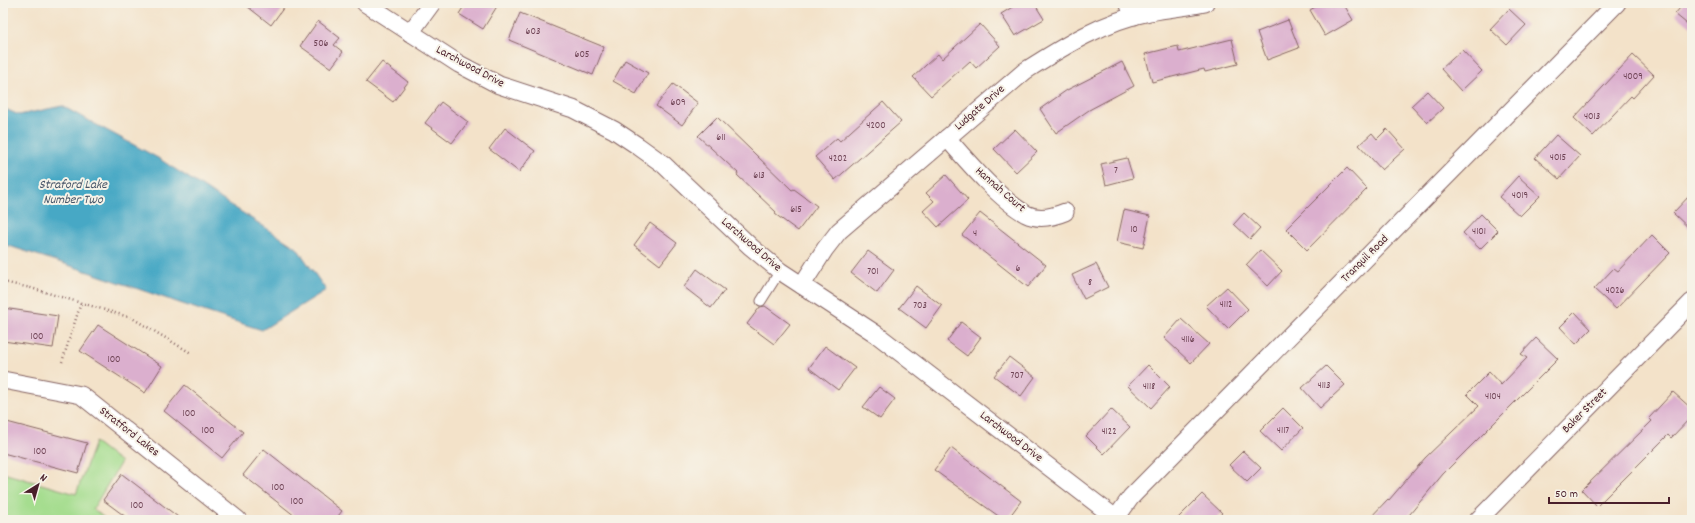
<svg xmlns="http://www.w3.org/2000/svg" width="1695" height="523" font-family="Dekko,sans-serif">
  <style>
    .green { fill: #a5dd8f; stroke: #787e5d }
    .water { fill: #46a8c5; stroke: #486478 }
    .building { fill: #dbafce }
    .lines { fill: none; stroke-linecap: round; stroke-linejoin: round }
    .lane-casing { stroke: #856362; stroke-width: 11 }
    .street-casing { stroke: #856362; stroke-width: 19 }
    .path { stroke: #856362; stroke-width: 2.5; stroke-dasharray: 1 3; stroke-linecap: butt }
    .lane { stroke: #fff; stroke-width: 9 }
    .street { stroke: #fff; stroke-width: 17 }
    .labels { text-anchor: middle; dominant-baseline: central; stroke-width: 4; stroke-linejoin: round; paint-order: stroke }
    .number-label { font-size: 10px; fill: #6e4354 }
    .street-label { font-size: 12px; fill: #4a1f2b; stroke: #f7f3e8 }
    .water-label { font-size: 13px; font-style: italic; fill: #485669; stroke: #f7f3e8 }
  </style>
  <rect width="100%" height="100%" fill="#f7f3e8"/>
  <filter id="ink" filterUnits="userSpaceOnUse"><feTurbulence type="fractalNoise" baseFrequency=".025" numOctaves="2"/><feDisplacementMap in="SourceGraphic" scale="8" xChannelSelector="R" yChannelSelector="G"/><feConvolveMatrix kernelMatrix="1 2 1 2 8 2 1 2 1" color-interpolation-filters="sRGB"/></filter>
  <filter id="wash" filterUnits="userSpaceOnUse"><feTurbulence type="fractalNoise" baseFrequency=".012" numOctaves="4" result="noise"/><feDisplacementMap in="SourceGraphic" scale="16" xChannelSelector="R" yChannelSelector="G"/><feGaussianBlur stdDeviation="0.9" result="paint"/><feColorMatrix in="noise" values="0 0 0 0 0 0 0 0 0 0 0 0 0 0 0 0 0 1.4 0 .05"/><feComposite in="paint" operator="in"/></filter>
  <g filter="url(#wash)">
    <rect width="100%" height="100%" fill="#f3e2c9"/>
    <path class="green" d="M95,442l26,20 -28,47 14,11h-104v-47l73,21z"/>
    <path class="water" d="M62,106l96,52 139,90 29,42 -64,40c-87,-27 -172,-59 -259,-86v-136l16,7z"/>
    <g id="blocks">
      <g class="building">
        <path d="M243,3h44l-16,22z"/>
        <path d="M466,3h33l-16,26 -24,-15z"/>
        <path d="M1019,3h15l10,16 -29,17 -14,-22z"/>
        <path d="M1322,3h21l10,17 -28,16 -15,-26z"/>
        <path d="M1684,3h8v25l-17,-14z"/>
        <path d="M1509,9l17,16 -19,20 -17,-16z"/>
        <path d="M520,13l84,34 -11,28 -84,-35z"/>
        <path d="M1288,20l11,28 -32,12 -10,-28z"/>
        <path d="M318,21l22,17 -6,7 9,7 -12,16 -31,-22z"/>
        <path d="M980,24l20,22 -24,22 -6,-7 -39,35 -18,-19 25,-23 4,5z"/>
        <path d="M1232,39l6,25 -33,8 -1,-3 -52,13 -7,-28 33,-8 1,6z"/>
        <path d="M1462,50l20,21 -21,20 -20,-22z"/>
        <path d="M1633,55l21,20 -21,23 -2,-2 -38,40 -19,-18z"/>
        <path d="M625,60l23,13 -12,21 -23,-13z"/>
        <path d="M382,62l26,20 -15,20 -27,-20z"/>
        <path d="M1122,62l12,24 -45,24 -33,23 -16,-24 27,-19z"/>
        <path d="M673,84l25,19 -16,22 -26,-19z"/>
        <path d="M1427,91l16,17 -16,15 -16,-17z"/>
        <path d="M441,102l27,20 -16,21 -27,-20z"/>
        <path d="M883,102l18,20 -66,58 -20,-23 22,-19 3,3z"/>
        <path d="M717,117l75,73 2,-1 23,17 -19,25 -23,-17 1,-2 -39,-37 1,-2 -40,-37z"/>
        <path d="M505,128l30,23 -16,21 -30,-23z"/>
        <path d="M1015,129l22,23 -21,20 -22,-23z"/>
        <path d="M1387,129l18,20 -23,21 -23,-25 13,-12 5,6z"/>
        <path d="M1556,135l24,21 -21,23 -24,-21z"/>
        <path d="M1127,158l6,20 -27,7 -5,-21z"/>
        <path d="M1347,168l20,21 -60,61 -21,-21z"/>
        <path d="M946,175l22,25 -30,27 -15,-16 11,-10 -8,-8z"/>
        <path d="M1518,176l22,20 -20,20 -21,-19z"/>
        <path d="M1692,193v38l-19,-18z"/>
        <path d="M1124,210l26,6 -7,32 -26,-6z"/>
        <path d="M980,213l66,52 -18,22 -66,-52z"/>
        <path d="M1244,213l16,15 -10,11 -16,-15z"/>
        <path d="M1481,214l17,17 -18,18 -17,-16z"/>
        <path d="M650,223l27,20 -17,22 -26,-20z"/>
        <path d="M1652,235l18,18 -54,56 -22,-20 20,-21 4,3z"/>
        <path d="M1260,250l22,21 -14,15 -22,-21z"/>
        <path d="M868,251l26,19 -17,23 -26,-20z"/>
        <path d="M1096,264l12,23 -24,12 -12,-24z"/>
        <path d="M697,269l28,21 -14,18 -27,-21z"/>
        <path d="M916,286l26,20 -16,22 -27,-20z"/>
        <path d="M1227,287l21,22 -20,20 -22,-23z"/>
        <path d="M765,306l25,18 -16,20 -27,-20 13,-17z"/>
        <path d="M3,308l55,8 -5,32 -50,-7z"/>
        <path d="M1575,312l16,17 -15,15 -16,-17z"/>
        <path d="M1181,319l28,25 -18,19 -27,-25z"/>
        <path d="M961,322l20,15 -14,19 -20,-15z"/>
        <path d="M98,325l64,41 -17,27 -65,-42z"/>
        <path d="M1536,338l22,21 -115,115 -38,46h-37l20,-21 1,1 36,-42 54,-52 -12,-12 22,-22 12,13 26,-27 -6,-4z"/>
        <path d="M825,346l30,22 -17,22 -29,-22z"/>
        <path d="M1009,357l26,20 -14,19 -27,-20z"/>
        <path d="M1148,365l22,22 -19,21 -23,-22z"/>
        <path d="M1326,366l19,19 -25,23 -18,-20z"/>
        <path d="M185,385l58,47 -21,26 -58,-47z"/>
        <path d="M879,387l16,12 -15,20 -17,-12z"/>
        <path d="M1673,392l19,17v7l-21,22 -3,-3 -71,71 -15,-16 70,-69 -3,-3z"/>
        <path d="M1283,408l20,20 -22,23 -21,-20z"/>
        <path d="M1111,409l19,18 -26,27 -18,-18z"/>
        <path d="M3,421l84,22 -9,30 -75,-20z"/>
        <path d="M951,448l70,53 -14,19h-3l-70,-50z"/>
        <path d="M264,449l78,62 -7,9h-35l-57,-45z"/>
        <path d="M1243,451l18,17 -14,14 -18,-17z"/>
        <path d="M122,474l60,46h-52l-27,-20z"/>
        <path d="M1202,494l20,19 -7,7h-39z"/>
      </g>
    </g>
  </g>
  <g filter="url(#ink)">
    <use href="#blocks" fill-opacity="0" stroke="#856362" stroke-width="1"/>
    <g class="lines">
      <defs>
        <path id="lane" d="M761,301l19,-30"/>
        <g id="street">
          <path d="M365,3l94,61 40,21 74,24 41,21 24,16 25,18 88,83 29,24 96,63 242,186"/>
          <path d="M1128,3l6,13"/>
          <path d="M410,33l22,-30"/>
          <path d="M947,138c20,23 52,61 79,76 12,6 27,3 39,-2"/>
          <path d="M802,285l23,-36 14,-18 186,-160c39,-25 79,-50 125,-59 18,-4 37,-5 55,-9"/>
          <path d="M3,380l78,15 157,125"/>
          <path d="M1116,518l15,-21 486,-494"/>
          <path d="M1478,520l214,-218"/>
        </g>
      </defs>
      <use href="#lane" class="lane-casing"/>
      <use href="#street" class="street-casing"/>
      <g class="path">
        <path d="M3,282l28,6 101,30 59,35"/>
        <path d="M62,362l19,-59"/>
      </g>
      <use href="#lane" class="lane"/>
      <use href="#street" class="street"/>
    </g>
  </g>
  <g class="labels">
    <g class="number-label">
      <text x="533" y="32">603</text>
      <text x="321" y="44">506</text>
      <text x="582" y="55">605</text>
      <text x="1633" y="77">4009</text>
      <text x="678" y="103">609</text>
      <text x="1592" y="117">4013</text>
      <text x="876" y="126">4200</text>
      <text x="721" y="138">611</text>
      <text x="1558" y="158">4015</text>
      <text x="838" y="159">4202</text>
      <text x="1116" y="171">7</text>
      <text x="759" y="176">613</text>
      <text x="1520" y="196">4019</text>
      <text x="796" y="210">615</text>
      <text x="1134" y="230">10</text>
      <text x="1479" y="232">4101</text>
      <text x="975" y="234">4</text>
      <text x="1018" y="269">6</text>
      <text x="873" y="272">701</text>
      <text x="1090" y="283">8</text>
      <text x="1615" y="291">4026</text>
      <text x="1226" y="305">4112</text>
      <text x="920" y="306">703</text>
      <text x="37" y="337">100</text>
      <text x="1188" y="340">4116</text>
      <text x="114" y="360">100</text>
      <text x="1017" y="376">707</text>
      <text x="1324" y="386">4113</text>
      <text x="1149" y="387">4118</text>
      <text x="1493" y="397">4104</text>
      <text x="189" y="414">100</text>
      <text x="208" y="431">100</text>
      <text x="1283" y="431">4117</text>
      <text x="1109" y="432">4122</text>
      <text x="40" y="452">100</text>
      <text x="278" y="488">100</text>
      <text x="297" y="502">100</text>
      <text x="137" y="506">100</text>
    </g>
    <g class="street-label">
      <text transform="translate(470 67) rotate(28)">Larchwood Drive</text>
      <text transform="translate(980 108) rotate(-41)">Ludgate Drive</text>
      <text transform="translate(1000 190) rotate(41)">Hannah Court</text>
      <text transform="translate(751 245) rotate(41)">Larchwood Drive</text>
      <text transform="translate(1365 259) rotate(-45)">Tranquil Road</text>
      <text transform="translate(1585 411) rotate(-45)">Baker Street</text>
      <text transform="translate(129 432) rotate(38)">Stratford Lakes</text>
      <text transform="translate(1011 437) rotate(37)">Larchwood Drive</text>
    </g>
    <g class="water-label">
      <text x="73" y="185">Straford Lake<tspan x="73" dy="15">Number Two</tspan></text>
    </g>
  </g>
  <rect width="1695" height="523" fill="none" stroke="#f7f3e8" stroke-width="16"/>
  <g transform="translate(38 485) rotate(37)" stroke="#f7f3e8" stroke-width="3" paint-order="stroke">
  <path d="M0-3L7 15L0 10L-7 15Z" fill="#4a1f2b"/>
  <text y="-6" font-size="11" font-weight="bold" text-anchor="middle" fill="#4a1f2b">N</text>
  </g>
  <path d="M1549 497v6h120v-6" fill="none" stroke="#4a1f2b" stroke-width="2"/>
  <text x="1555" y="497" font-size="12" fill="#4a1f2b" stroke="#f7f3e8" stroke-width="3" paint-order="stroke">50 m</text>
</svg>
